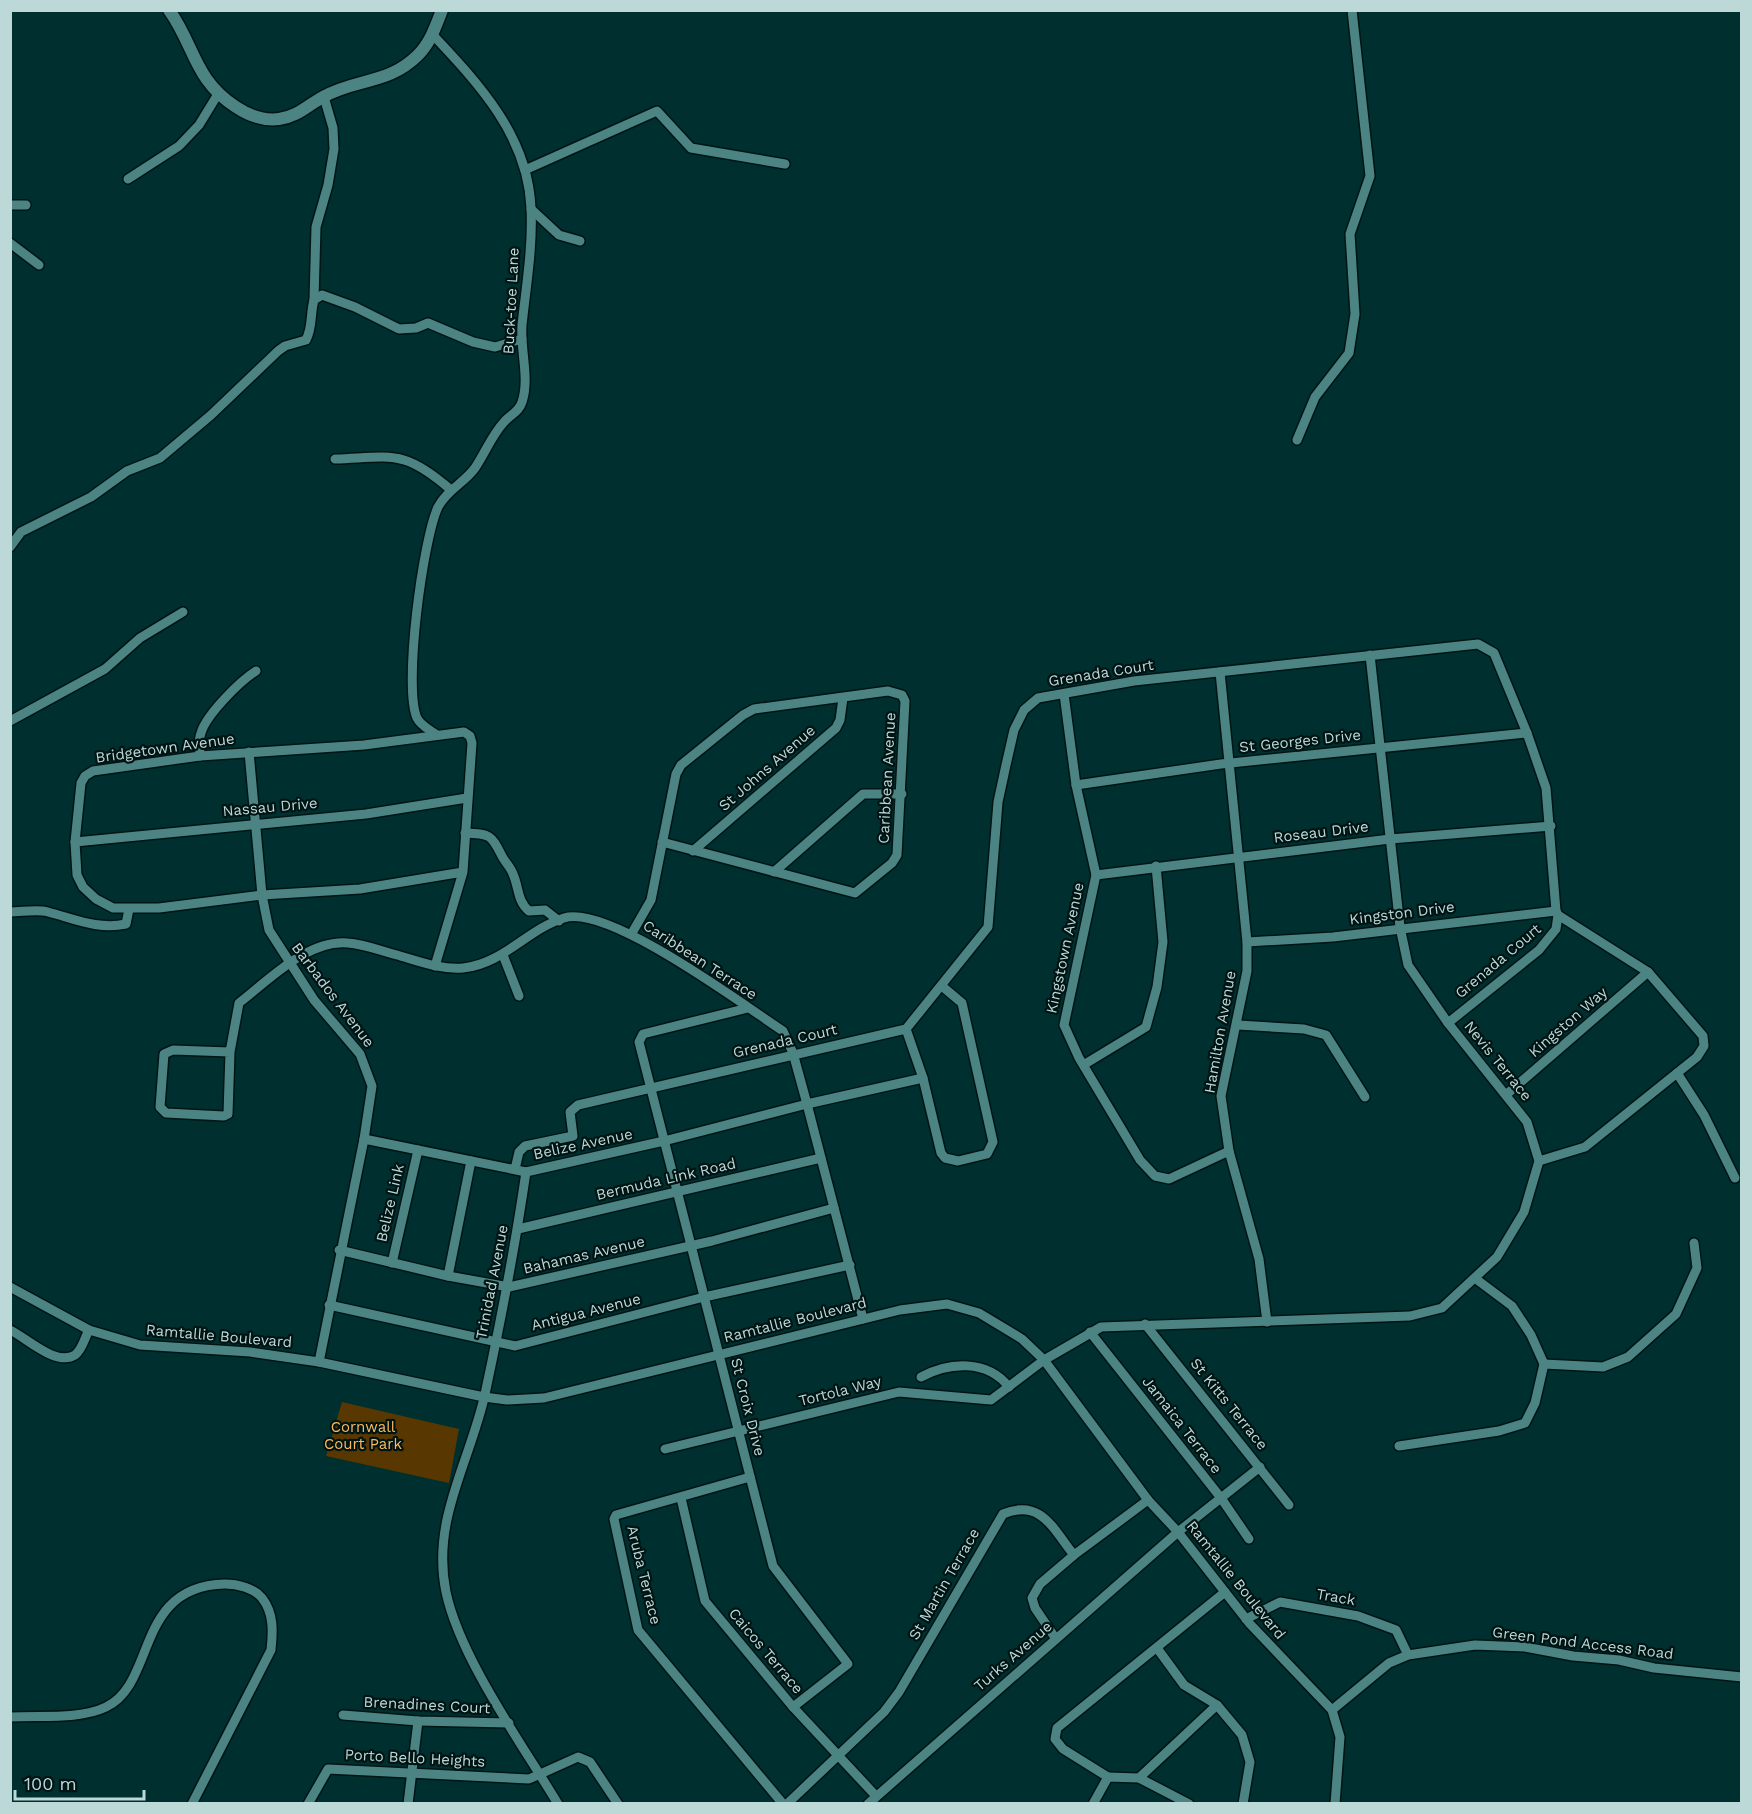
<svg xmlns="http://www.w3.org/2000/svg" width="1752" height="1814" font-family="'Work Sans',sans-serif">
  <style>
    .green { fill: #583800 }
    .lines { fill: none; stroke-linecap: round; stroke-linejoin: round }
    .minor-casing { stroke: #001515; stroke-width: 12 }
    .tertiary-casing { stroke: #001515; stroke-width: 15 }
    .minor { stroke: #4b8483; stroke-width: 9 }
    .tertiary { stroke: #4b8483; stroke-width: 12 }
    .labels { text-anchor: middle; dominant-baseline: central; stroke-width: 4.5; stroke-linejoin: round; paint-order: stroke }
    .street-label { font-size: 15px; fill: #bcd8d7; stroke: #001414 }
    .park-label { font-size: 15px; fill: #fbbb5c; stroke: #001414 }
  </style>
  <rect width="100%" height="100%" fill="#002f2f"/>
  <path class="green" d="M342,1402l117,27 -10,54 -123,-27z"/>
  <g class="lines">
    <defs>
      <g id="minor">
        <path d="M432,34c47,50 96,102 99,174 2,39 -5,79 -9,117 -2,25 8,53 0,77 -3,10 -11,12 -18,20 -12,13 -19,31 -29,46 -11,15 -28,22 -37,39 -15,32 -35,180 -21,211 4,8 13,12 20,17"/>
        <path d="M525,170l132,-59 34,37 94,16"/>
        <path d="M128,179l51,-33 20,-21 19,-31"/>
        <path d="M10,205h16"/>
        <path d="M531,209l28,26 21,6"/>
        <path d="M10,243l29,22"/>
        <path d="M314,300l2,-73 12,-42 6,-36 -1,-21 -9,-31"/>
        <path d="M1297,440l18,-43 34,-44 6,-39 -5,-80 20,-58 -18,-166"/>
        <path d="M335,459c58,-2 69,-10 116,31"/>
        <path d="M10,547l11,-15 70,-35 36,-26 33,-13 51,-43 67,-64 7,-5 21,-6c7,-13 4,-26 8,-40l8,-5 33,12 44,22 17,-1 12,-5 45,19 22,5 27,-8"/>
        <path d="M1220,672l27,270v29l-26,125 8,55 30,108 8,63"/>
        <path d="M1064,694l12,91 20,90 -32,150 15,33 61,102 15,16 14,3 60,-28"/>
        <path d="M10,721l95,-52 35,-31 43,-26"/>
        <path d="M249,752l13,143 7,35 45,70 46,54 12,32 -8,53 -45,223"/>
        <path d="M200,756c0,-8 -2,-16 1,-23 5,-18 39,-52 55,-62"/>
        <path d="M1076,785l145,-21 306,-31"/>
        <path d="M465,833c27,1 26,2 38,25 3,5 8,10 10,16 6,13 4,27 16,37l16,-1 14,11"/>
        <path d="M75,842l291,-28 101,-16"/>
        <path d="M693,851l143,-123 4,-8 3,-22"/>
        <path d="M774,872l89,-78h39"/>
        <path d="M1096,875l294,-36 161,-13"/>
        <path d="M10,912c12,0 27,-3 38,0 27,7 50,18 78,12l3,-15"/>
        <path d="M632,933l19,-33 25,-126 5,-9 62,-50 11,-6 134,-18 14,4 3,6 -8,154 -5,8 -37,30 -193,-51"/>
        <path d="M1247,942l86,-5 223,-26 2,4"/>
        <path d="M503,955l16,41"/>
        <path d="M435,966l28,-94 9,-129 -2,-7 -6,-4 -100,13 -164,11 -107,15 -8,5 -4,7 -6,59 2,33 6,12 13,12 17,9h46l103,-13 98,-6 103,-17"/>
        <path d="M748,1008l-105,26 -4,8 134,524 75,98 -55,43"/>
        <path d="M1448,1023l91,-73 17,-21 2,-14 90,57 55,64 1,10 -7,11 -112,90 -46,14"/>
        <path d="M1238,1025l66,4 22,6 39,62"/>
        <path d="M906,1029l17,49"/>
        <path d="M230,1052l-57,-2 -9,4 -4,53 6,6 58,3 4,-2 2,-62 9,-49c30,-23 69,-64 109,-60 16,1 33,8 49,12 21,6 44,15 66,13 40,-4 65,-39 101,-50 44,-14 178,86 219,113l10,22 14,51 56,215"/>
        <path d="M1085,1064l61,-37 11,-40 6,-45 -7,-76"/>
        <path d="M1677,1073l27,42 31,63"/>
        <path d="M1507,1094l141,-122"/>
        <path d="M364,1139l162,33 138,-31 143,-37 116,-26 18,75 4,5 13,3 29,-7 6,-12 -31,-139 -19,-16"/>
        <path d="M515,1169l4,-17 6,-6 48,-10 -3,-24 8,-7 328,-76 82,-102 10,-125 8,-37 8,-35 10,-20 14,-12 96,-17 344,-37 16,9 33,80 19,55 10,123"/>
        <path d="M526,1172c-11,75 -25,148 -41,222 -15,68 -54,126 -39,198 14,66 76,152 112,212"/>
        <path d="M518,1229l303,-71"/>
        <path d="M339,1250l109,26 61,11 203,-46 122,-33"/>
        <path d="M392,1263l26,-113"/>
        <path d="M448,1276l23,-115"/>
        <path d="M10,1287l79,43 51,15 110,7 69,10 165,35 23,3 37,-2 356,-88 47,-6 32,9 43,26 22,21 104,140 30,32 72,92 82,86 8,27 -5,67"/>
        <path d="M329,1305l186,41 189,-49 146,-32"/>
        <path d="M1145,1324l144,181"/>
        <path d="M10,1330c17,8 46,37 65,25 7,-5 10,-18 14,-25"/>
        <path d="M1090,1332l131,166 28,41"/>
        <path d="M1544,1364l59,3 25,-10 48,-43 21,-46 -3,-25"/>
        <path d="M921,1377c28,-15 66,-18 88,10"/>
        <path d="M1399,1446l100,-15 26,-8 10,-20 9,-39 -13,-29 -19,-29 -36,-27"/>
        <path d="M665,1449l234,-57 92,8 53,-40 57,-33 309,-11 32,-8 55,-51 27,-45 15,-51 -12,-39 -79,-99 -40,-58 -8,-38 -30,-272"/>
        <path d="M750,1477l-134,38 -2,4 24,111 145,174"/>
        <path d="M681,1498l24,103 88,106 83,89"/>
        <path d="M1246,1619l34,-17 78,14 38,14 12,25"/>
        <path d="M1056,1639l-21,-31 -3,-10 8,-14 34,-29"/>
        <path d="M1157,1648l27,37 33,20 25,30 8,27 -7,42"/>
        <path d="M1332,1710l57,-47 19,-8 67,-10 50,2 48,9 46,4 35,8 88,9"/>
        <path d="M343,1715l75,6 91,2"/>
        <path d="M10,1717c30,-2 69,3 96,-10 51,-24 28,-121 119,-123 12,0 29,4 37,14 12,15 11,34 9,52l-79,154"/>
        <path d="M1108,1777l-45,-28 -8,-10 2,-11 168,-136"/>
        <path d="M1139,1778l78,-73"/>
        <path d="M308,1804l20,-35 201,10 49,-22 12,5 28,42"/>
        <path d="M408,1804l10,-83"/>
        <path d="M787,1804l97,-92 15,-20 104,-178c38,-16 50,15 71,41l74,-55"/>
        <path d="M868,1804l310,-272 82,-65"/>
        <path d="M1093,1804l15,-27 31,1 50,26"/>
      </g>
      <path id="tertiary" d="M169,10c26,36 25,70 67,97 12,8 27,14 43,12 18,-2 29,-14 44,-22 33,-19 65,-12 95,-42 12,-12 18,-29 24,-45"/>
    </defs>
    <use href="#minor" class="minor-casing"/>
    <use href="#tertiary" class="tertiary-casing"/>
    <use href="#minor" class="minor"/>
    <use href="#tertiary" class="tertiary"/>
  </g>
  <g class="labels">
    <g class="street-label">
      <text transform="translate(511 301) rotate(-87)">Buck-toe Lane</text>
      <text transform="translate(1101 673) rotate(-9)">Grenada Court</text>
      <text transform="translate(1300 741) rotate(-6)">St Georges Drive</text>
      <text transform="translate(165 748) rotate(-8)">Bridgetown Avenue</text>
      <text transform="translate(767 768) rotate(-41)">St Johns Avenue</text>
      <text transform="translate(887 778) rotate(-87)">Caribbean Avenue</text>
      <text transform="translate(270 807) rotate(-5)">Nassau Drive</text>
      <text transform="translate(1321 832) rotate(-7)">Roseau Drive</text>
      <text transform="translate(1402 913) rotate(-7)">Kingston Drive</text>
      <text transform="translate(1065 948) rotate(-78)">Kingstown Avenue</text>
      <text transform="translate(700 960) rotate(33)">Caribbean Terrace</text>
      <text transform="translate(1498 961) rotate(-40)">Grenada Court</text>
      <text transform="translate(333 995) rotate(53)">Barbados Avenue</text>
      <text transform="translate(1568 1022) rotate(-41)">Kingston Way</text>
      <text transform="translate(1220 1032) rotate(-80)">Hamilton Avenue</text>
      <text transform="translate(785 1041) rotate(-13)">Grenada Court</text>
      <text transform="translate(1498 1061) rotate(51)">Nevis Terrace</text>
      <text transform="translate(583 1144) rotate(-12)">Belize Avenue</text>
      <text transform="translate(666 1179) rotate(-13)">Bermuda Link Road</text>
      <text transform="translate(390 1203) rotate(-77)">Belize Link</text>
      <text transform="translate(584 1255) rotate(-13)">Bahamas Avenue</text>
      <text transform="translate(492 1282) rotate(-79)">Trinidad Avenue</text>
      <text transform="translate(586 1312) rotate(-14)">Antigua Avenue</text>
      <text transform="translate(795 1320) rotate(-14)">Ramtallie Boulevard</text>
      <text transform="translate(219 1336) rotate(5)">Ramtallie Boulevard</text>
      <text transform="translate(840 1391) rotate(-14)">Tortola Way</text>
      <text transform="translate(1229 1404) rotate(51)">St Kitts Terrace</text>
      <text transform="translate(748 1407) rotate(76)">St Croix Drive</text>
      <text transform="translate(1182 1425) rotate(52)">Jamaica Terrace</text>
      <text transform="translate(644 1575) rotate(76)">Aruba Terrace</text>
      <text transform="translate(1236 1580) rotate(51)">Ramtallie Boulevard</text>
      <text transform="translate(944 1584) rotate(-60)">St Martin Terrace</text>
      <text transform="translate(1336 1597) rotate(10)">Track</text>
      <text transform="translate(1583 1643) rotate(7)">Green Pond Access Road</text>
      <text transform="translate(766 1651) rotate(50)">Caicos Terrace</text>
      <text transform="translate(1013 1656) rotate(-41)">Turks Avenue</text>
      <text transform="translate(427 1705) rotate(3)">Brenadines Court</text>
      <text transform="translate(415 1758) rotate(3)">Porto Bello Heights</text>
    </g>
    <g class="park-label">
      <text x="363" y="1427">Cornwall<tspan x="363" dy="17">Court Park</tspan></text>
    </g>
  </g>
  <rect width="1752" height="1814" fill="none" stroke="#bcd8d7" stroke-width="24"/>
  <path d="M15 1790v9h129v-9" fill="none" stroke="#bcd8d7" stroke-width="3"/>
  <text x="24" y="1790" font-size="18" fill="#bcd8d7" stroke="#001414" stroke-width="4.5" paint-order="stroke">100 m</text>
</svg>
